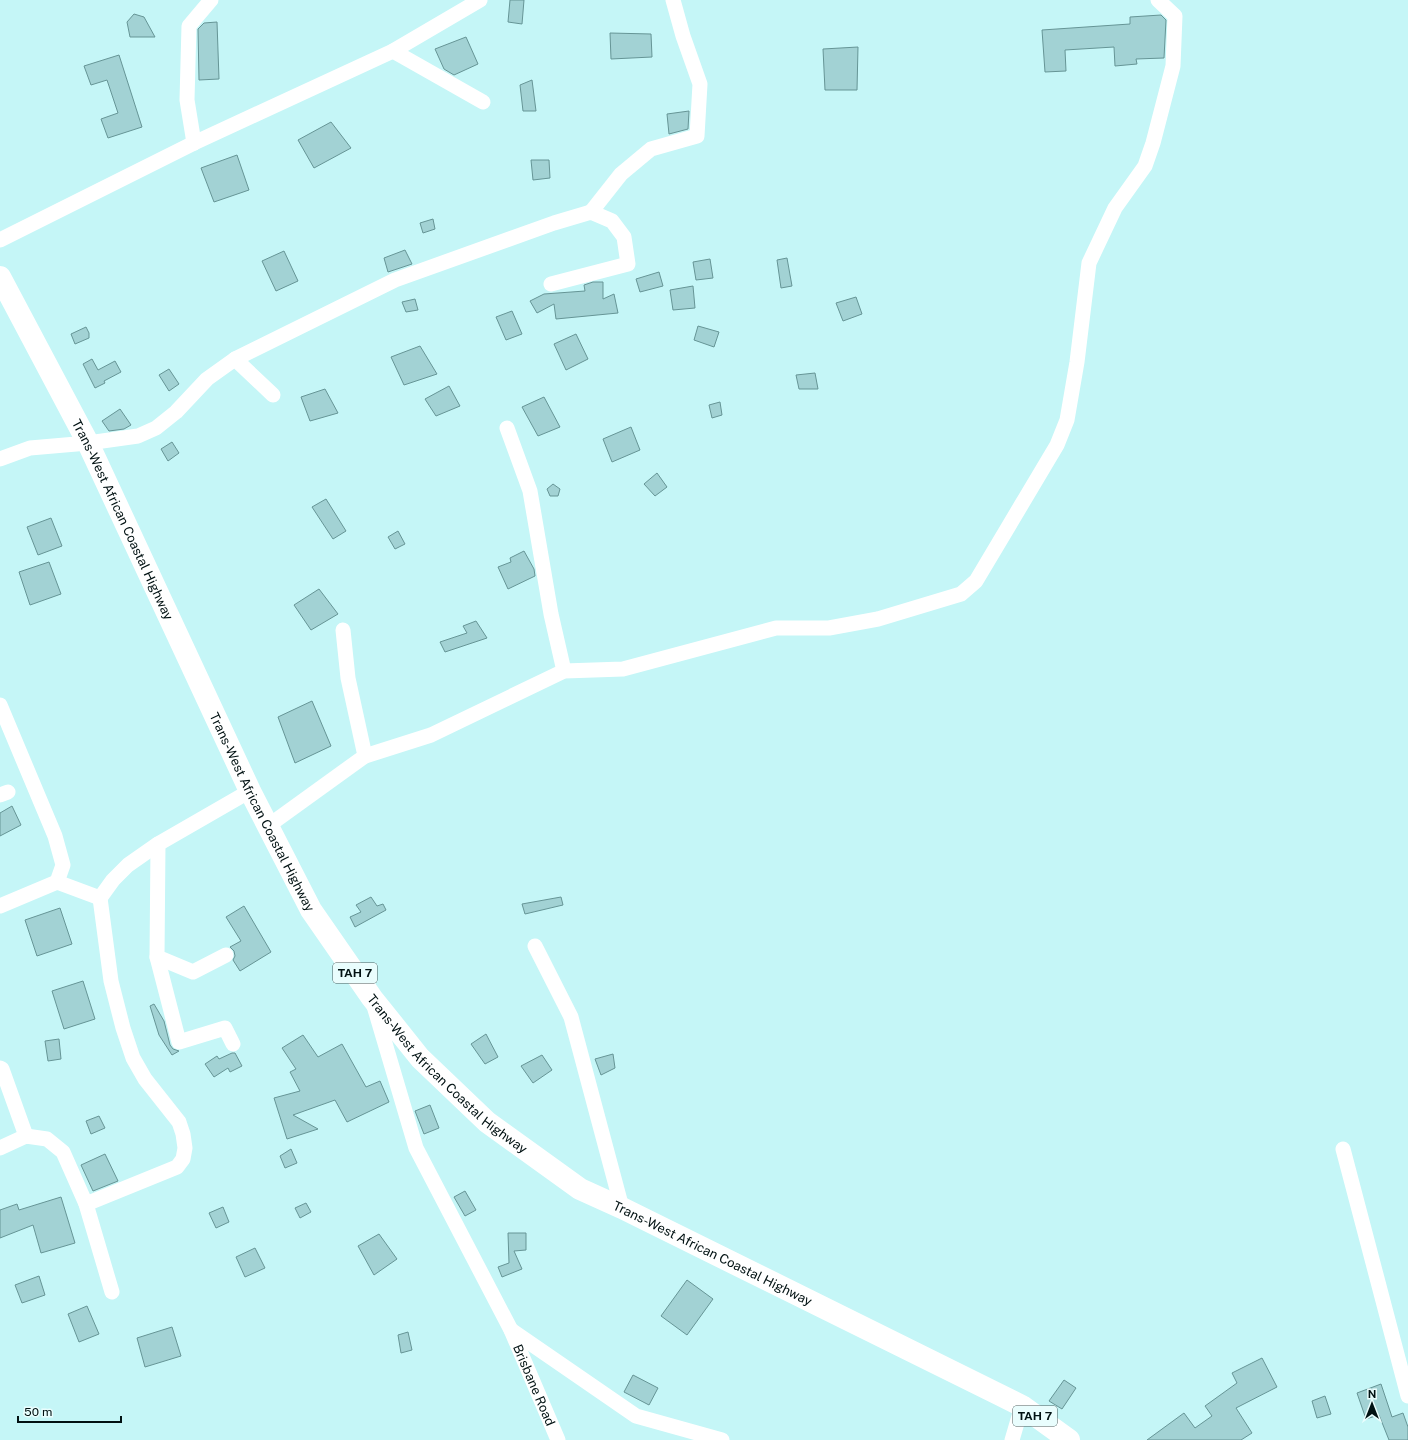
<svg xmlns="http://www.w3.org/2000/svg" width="1408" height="1440" font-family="'Public Sans',sans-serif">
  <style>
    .building { fill: #a2d2d4; stroke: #669596 }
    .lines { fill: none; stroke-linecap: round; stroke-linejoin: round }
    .minor { stroke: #fff; stroke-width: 15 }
    .highway { stroke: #fff; stroke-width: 22 }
    .labels { text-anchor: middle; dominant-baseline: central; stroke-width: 3.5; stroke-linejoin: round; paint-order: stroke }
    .shield { fill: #e9fdfd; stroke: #475858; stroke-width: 1 }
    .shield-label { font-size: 12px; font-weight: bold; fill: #011112 }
    .street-label { font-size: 13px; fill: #011112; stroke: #e9fdfd }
  </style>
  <rect width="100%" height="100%" fill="#c5f6f7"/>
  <g class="building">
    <path d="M510,0h14l-2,24 -14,-2z"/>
    <path d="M134,14l10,3 11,20h-25l-3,-15z"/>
    <path d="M1161,15l5,5 -2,38 -28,1 1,5 -22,2 -1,-19 -49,3 1,21 -21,1 -3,-42 88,-6v-7z"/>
    <path d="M217,22l2,57 -20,1 -1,-51 6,-6z"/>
    <path d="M610,33l41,1 1,23 -41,2z"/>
    <path d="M466,37l12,27 -24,11 -10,-6 -9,-20z"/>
    <path d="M858,47l-1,43h-32l-2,-41z"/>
    <path d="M119,55l23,72 -34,11 -7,-19 17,-6 -11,-33 -16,5 -7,-19z"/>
    <path d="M532,80l4,31h-13l-3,-26z"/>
    <path d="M689,111l-1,18 -19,5 -2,-20z"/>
    <path d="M331,122l20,26 -37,20 -16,-28z"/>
    <path d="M237,155l12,35 -35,12 -13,-34z"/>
    <path d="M531,160h18l1,18 -17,2z"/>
    <path d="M433,219l2,10 -12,4 -3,-10z"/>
    <path d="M405,250l7,14 -24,8 -4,-14z"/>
    <path d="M284,251l14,30 -22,10 -14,-30z"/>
    <path d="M787,258l5,28 -11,2 -4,-28z"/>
    <path d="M710,259l3,19 -17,2 -3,-18z"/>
    <path d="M659,272l4,14 -23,6 -4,-13z"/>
    <path d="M593,282h10v17l11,-5 4,19 -62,6 -2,-15 -17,9 -7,-12 14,-7 41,-3 -1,-6z"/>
    <path d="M693,286l2,22 -22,2 -3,-20z"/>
    <path d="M856,297l6,17 -19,7 -7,-18z"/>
    <path d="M415,299l3,11 -12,2 -4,-10z"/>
    <path d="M512,311l10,23 -16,6 -10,-23z"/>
    <path d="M698,326l21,6 -5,15 -20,-7z"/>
    <path d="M86,327l3,6v5l-14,6 -4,-10z"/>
    <path d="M576,334l12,25 -22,11 -12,-26z"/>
    <path d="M420,346l17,28 -33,11 -13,-28z"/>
    <path d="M92,359l6,11 17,-9 6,11 -17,9 1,2 -10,5 -12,-24z"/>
    <path d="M169,369l10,15 -10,7 -10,-16z"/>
    <path d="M815,373l3,16h-19l-3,-14z"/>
    <path d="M449,386l11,20 -24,10 -11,-17z"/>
    <path d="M325,389l13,24 -28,8 -9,-24z"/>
    <path d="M544,397l16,30 -22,9 -16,-29z"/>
    <path d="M720,402l2,13 -10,3 -3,-13z"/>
    <path d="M120,409l11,16 -7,4 -15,2 -7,-10z"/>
    <path d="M631,427l9,23 -28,12 -9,-23z"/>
    <path d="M172,442l7,11 -11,8 -7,-12z"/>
    <path d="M657,473l10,14 -12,9 -11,-12z"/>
    <path d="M553,484l7,5 -2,7h-8l-3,-7z"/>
    <path d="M326,499l20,32 -13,8 -21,-32z"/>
    <path d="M51,518l11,28 -24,9 -11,-28z"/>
    <path d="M398,531l7,13 -10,5 -7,-12z"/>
    <path d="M524,551l10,18 1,7 -27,13 -10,-22 13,-5 -1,-4z"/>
    <path d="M49,562l12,32 -31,11 -11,-33z"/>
    <path d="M319,589l19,25 -27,16 -17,-25z"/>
    <path d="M476,621l11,17 -42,14 -5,-10 27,-9 -4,-7z"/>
    <path d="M312,701l19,45 -36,17 -17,-46z"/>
    <path d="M12,806l9,19 -21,11v-23z"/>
    <path d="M371,897l6,9 6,-2 3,6 -31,17 -5,-10 11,-5 -5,-7z"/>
    <path d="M561,897l2,8 -38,9 -3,-10z"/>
    <path d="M244,906l27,46 -31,19 -7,-11 2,-4 -1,-5 -4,-4 11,-6 -15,-24z"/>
    <path d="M60,908l12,36 -35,12 -12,-36z"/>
    <path d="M83,981l12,38 -31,10 -12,-38z"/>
    <path d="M154,1004l10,17 6,24 3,4 6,2 -7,4 -13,-20 -9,-29z"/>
    <path d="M486,1034l12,23 -13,7 -14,-20z"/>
    <path d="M303,1035l15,22 24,-13 24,43 14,-6 9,21 -42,20 -12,-22 -42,15 25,14 -31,10 -13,-41 26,-7 -10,-19 6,-3 -14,-21z"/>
    <path d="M59,1039l2,20 -13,2 -3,-20z"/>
    <path d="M232,1053h3l7,13 -12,6 -2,-4 -14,9 -9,-13 12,-8 2,3z"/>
    <path d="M613,1054l2,14 -14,7 -6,-16z"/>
    <path d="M542,1055l10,15 -19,13 -12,-17z"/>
    <path d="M430,1105l9,23 -15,6 -9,-23z"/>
    <path d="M99,1116l6,12 -14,6 -5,-13z"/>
    <path d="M291,1149l6,14 -12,5 -5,-12z"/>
    <path d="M105,1154l13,27 -25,10 -12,-26z"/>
    <path d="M465,1191l11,19 -11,6 -11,-19z"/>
    <path d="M61,1197l14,46 -34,10 -8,-28 -33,13v-28l17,-6 2,6z"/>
    <path d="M306,1203l5,9 -11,6 -5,-10z"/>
    <path d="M223,1207l6,15 -13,6 -7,-15z"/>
    <path d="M508,1233h18v17l-12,1 8,18 -20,8 -4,-10 11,-4z"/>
    <path d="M379,1234l18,25 -23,16 -16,-29z"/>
    <path d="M255,1248l10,20 -20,9 -9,-20z"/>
    <path d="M39,1276l6,19 -23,8 -7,-18z"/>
    <path d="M687,1280l26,19 -26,36 -26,-19z"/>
    <path d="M87,1306l12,28 -20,8 -11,-28z"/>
    <path d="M172,1327l9,29 -36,11 -8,-29z"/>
    <path d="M408,1332l4,18 -11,3 -3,-18z"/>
    <path d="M1262,1358l15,29 -41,21 16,25 -11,7h-94l37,-27 11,15 17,-12 -7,-10 32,-23 -5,-10z"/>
    <path d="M633,1375l25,13 -9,17 -25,-13z"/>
    <path d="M1064,1380l12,8 -14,21 -13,-8z"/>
    <path d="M1381,1384l11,33 11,-4 5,14v13h-19l-10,-25 -13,4 -9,-26z"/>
    <path d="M1325,1396l6,18 -14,4 -5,-17z"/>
  </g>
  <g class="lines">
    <g class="minor">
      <path d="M393,51l90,51"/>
      <path d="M194,143l-7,-43 2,-74 22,-26"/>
      <path d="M591,212l30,-38 30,-25 46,-13 3,-52 -17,-48 -10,-36"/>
      <path d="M0,240l194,-97 199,-92 87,-51"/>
      <path d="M235,359l160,-79 159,-57 37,-11 21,9 12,16 4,27 -77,20"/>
      <path d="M507,428l23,63 21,123 13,57"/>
      <path d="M0,459l30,-11 58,-5 50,-7 18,-8 20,-16 31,-33 28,-20 38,36"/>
      <path d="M0,705l55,131 8,29 -6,17"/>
      <path d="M365,756l66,-21 133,-64 59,-2 153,-41h53l49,-9 83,-25 15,-13 81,-136 10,-25 10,-58 12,-99 26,-55 30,-42 8,-23 20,-77 2,-50 -17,-16"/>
      <path d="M0,795l8,-3"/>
      <path d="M268,826l97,-70 -17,-78 -5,-48"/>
      <path d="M158,844l-1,113 36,15 33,-17"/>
      <path d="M0,906l57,-24 43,16 13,-18 15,-15 30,-21 92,-53"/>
      <path d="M535,946l36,71 51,191"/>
      <path d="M157,957l22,85 46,-14 8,16"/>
      <path id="s1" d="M374,1006l42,142 95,182 47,110"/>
      <path d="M0,1068l2,1 24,67"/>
      <path d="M0,1148l26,-12 21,3 16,13 23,52 26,88"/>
      <path d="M1343,1149l65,247"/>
      <path d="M86,1204l91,-37 6,-8 2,-11 -2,-14 -4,-12 -34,-43 -12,-21 -10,-30 -12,-47 -11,-83"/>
      <path d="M511,1330l125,86 86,24"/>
      <path d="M1012,1440l10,-34"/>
    </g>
    <path class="highway" id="s2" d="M0,277l88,166 162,348 61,119 61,88 48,60 67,64 93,67 42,19 378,187 22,11 47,34"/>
  </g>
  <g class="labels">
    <g class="shield">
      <rect x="333" y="963" width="44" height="20" rx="3"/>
      <rect x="1013" y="1406" width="44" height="20" rx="3"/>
    </g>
    <g class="shield-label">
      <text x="355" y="973">TAH 7</text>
      <text x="1035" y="1416">TAH 7</text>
    </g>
    <g class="street-label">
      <text stroke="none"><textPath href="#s2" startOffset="272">Trans-West African Coastal Highway</textPath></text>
      <text stroke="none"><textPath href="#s2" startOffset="596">Trans-West African Coastal Highway</textPath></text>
      <text stroke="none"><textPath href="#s2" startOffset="920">Trans-West African Coastal Highway</textPath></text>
      <text stroke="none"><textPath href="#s2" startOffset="1244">Trans-West African Coastal Highway</textPath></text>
      <text stroke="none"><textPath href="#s1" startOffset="413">Brisbane Road</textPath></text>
    </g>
  </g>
  <g transform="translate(1372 1404)" stroke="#e9fdfd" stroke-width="3" paint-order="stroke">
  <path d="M0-3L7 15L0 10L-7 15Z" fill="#011112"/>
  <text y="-6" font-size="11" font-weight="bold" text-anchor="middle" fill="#011112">N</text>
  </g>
  <path d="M18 1416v6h103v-6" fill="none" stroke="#011112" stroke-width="2"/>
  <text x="24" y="1416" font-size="12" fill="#011112" stroke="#e9fdfd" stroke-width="3" paint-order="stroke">50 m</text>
</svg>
